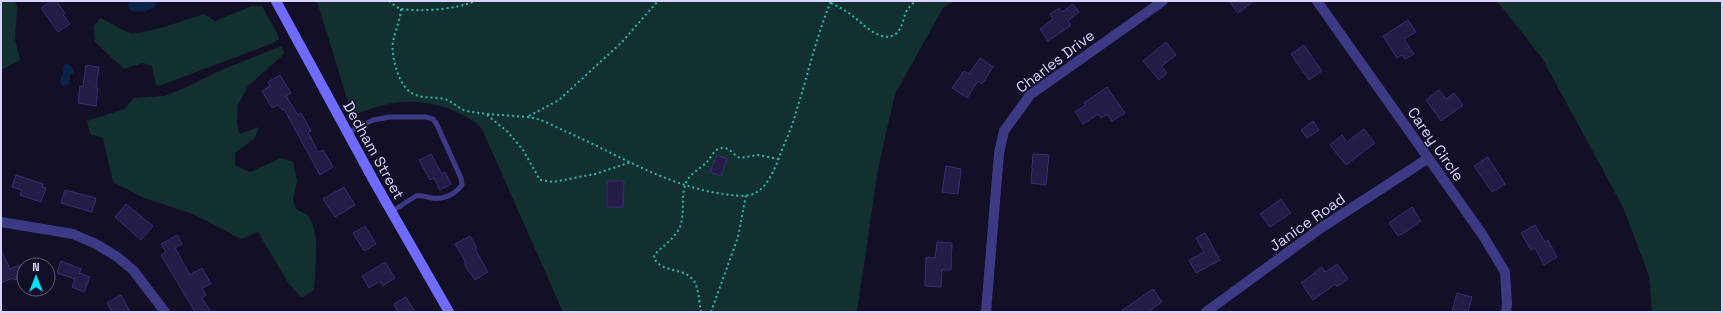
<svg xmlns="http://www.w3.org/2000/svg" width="1723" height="313" font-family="'Space Grotesk',sans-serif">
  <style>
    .green { fill: #12302f }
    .water { fill: #0c2248 }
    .building { fill: #241b47; stroke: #3b2d73 }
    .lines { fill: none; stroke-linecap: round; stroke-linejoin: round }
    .path { stroke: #2fb8b0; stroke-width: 2; stroke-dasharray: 2 3; stroke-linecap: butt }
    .lane { stroke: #3d3a85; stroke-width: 5 }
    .street { stroke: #3d3a85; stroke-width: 10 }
    .secondary { stroke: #6f6bff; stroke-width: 10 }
    .labels { text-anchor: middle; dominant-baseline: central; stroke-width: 3; stroke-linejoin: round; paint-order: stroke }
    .street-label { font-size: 15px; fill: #d9d4ff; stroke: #130f26 }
  </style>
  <rect width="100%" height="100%" fill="#130f26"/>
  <g class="green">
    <path d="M1,1h14l2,7 -2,31 5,21 -19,10z"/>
    <path d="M317,1h636l-10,7 -48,86 -17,75 -21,143h-294l-81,-183c-20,-21 -60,-31 -89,-26 -13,2 -28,8 -41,12z"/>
    <path d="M1497,1h225v311h-70l-3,-36 -26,-69 -81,-149z"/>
    <path d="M252,6h10l15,27 2,6 -6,4 -114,43 -3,-1 -4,-19 -9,-3 -19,6 -29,-27 -1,-16 6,-8c11,4 22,13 31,15 10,3 60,-15 73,-19l11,7z"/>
    <path d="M282,46l2,8 -36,32 -10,19 -1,18 2,11 20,-7 -4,11 -20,15v12l15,7 31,-14 12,4 4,19 -4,18 3,10c3,2 9,4 11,6 14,13 8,58 7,75l-12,8 -13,-14 -31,-52 -17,7 -48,-25 -51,-17 -29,-15 -10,-44 -13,-4 -3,-13 37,-12 10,-11 30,-2 18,-7 44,-21z"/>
  </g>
  <g class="water">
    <path d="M130,1h27l-1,4c-6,6 -19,10 -27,4l-1,-4z"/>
    <path d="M66,63l5,2 3,8 -4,2 -1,9 -6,2 -2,-2 -1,-4 3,-7v-7z"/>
  </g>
  <g class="building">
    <path d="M50,1h6l9,12 -2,2 7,9 -12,8 -17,-24z"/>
    <path d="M1229,1h25l-16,12z"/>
    <path d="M1073,4l6,8 -11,9 3,4 -23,16 -8,-12 13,-10 -3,-5 9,-6 3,4z"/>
    <path d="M1408,20l8,12 -12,7 10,15 -9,5 -3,-4 -5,3 -14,-22z"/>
    <path d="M1166,42l10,13 -14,11 5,7 -8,7 -16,-19z"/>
    <path d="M1304,45l18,26 -13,9 -18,-26z"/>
    <path d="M980,58l13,9 -11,17 -4,-3 -11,17 -15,-10 12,-17 5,3z"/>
    <path d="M86,65l13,2 -3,21h2l-2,18 -18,-3 2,-17 3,1z"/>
    <path d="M280,75l11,18 -5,3 12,19 3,-2 10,18 -3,1 10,20 5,-2 10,17 -13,8 -36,-66 -2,1 -4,-5 -6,3 -10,-17 8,-5 -2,-4z"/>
    <path d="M1107,87l18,26 -13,8 -5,-7 -6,4 -3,-4 -15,10 -8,-12 11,-7 -2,-2z"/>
    <path d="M1439,90l7,9 8,-6 9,12 -22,16 -15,-21z"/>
    <path d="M1313,121l6,9 -12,8 -6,-8z"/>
    <path d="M1364,129l11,14 -29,22 -16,-20 12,-10 5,7z"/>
    <path d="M431,154l11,20 3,-2 6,12 -11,6 -6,-12 -4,2 -11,-20z"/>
    <path d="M1033,154l16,1 -3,30 -15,-2z"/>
    <path d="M717,155l10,4 -6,17 -11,-4z"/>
    <path d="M1488,157l17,27 -13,8 -18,-26z"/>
    <path d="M946,166l15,3 -3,25 -16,-2z"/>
    <path d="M16,175l27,9 -1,3 4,1 -5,14 -21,-7 2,-5 -10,-3z"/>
    <path d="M607,181h17l-1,26h-16z"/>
    <path d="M344,187l11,18 -20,12 -12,-18z"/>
    <path d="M65,190l31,8 -4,14 -31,-9z"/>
    <path d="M1281,199l10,14 -21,14 -10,-13z"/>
    <path d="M126,204l27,22 -12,14 -26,-23z"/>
    <path d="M1412,207l9,14 -20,14 -1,-1 -2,2 -9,-13z"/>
    <path d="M1535,225l10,17 3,-2 9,17 -13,8 -9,-17 -4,2 -10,-17z"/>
    <path d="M365,226l11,18 -12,7 -11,-18z"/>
    <path d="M1205,233l15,27 -24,13 -7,-13 15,-8 -8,-14z"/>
    <path d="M177,235l5,9 -7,4 15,27 12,-7 9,16 -9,4 4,7 -4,3 9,14h-16l-34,-57 5,-3 -5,-8z"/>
    <path d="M470,236l7,12 -2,1 13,23 -13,8 -10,-14v-5l-10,-17z"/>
    <path d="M937,242l15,1 -1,27h-9l-1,17 -16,-1 1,-29 9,1z"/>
    <path d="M1,250l9,19 14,-6v13l-10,4 -1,-2 -12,5z"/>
    <path d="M61,261l20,8 -2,4 11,4 -6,15 -12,-5 3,-8 -18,-6z"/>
    <path d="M385,262l10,16 -12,8 -3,-5 -11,7 -7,-12z"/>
    <path d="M1337,264l11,15 -11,8 -2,-3 -22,16 -12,-17 21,-16 3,5z"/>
    <path d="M1153,289l9,13 -14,10h-28z"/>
    <path d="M1457,293l15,4 -4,15h-16z"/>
    <path d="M121,295l9,17h-18l-5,-9z"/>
    <path d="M406,297l9,15h-17l-4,-8z"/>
  </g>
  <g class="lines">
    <g class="path">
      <path d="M389,1c4,3 9,8 13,8 19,3 56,0 73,-8"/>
      <path d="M831,3c8,4 16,8 23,14 10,8 29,28 43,16 6,-7 6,-15 10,-23 2,-3 6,-6 8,-9"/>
      <path d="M401,9c-1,12 -6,22 -8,33 -2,13 5,41 16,49 11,9 23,5 35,8 9,2 14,10 23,12 20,4 40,4 60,6 14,1 28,10 40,15 54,24 105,57 164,63 8,1 19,2 26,-3 13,-8 20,-29 25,-42 5,-13 11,-25 14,-38 12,-37 20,-75 35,-111"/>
      <path d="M487,115l21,17 15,18 17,30 13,2 42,-8 36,-12"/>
      <path d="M529,116l30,-16 63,-58 36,-41"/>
      <path d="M701,312c-2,-10 -2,-23 -7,-31 -9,-14 -35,-8 -40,-24l1,-3c8,-8 20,-16 25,-27 6,-16 -1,-33 8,-48 5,-7 13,-11 19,-17 4,-5 8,-14 15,-14 8,-1 12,8 18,10l18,-3 20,4"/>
      <path d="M711,312l27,-75 8,-42"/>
    </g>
    <path class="lane" d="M347,133l26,-13 16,-3h37l7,2 4,6 24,53 1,7c-7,9 -18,15 -30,13 -6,-1 -10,-3 -16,-2l-25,16"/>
    <g class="street">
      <path d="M1317,1l165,233 23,38 2,32 -1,8"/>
      <path d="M1,222l72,12 23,10 20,12 17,14 32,42"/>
      <path d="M986,312l13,-159 5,-22 26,-36 133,-94"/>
      <path d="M1206,312l115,-84 106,-69"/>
    </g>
    <path class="secondary" d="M276,1l99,182 74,129"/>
  </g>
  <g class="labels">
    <g class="street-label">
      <text transform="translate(1055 61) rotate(-37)">Charles Drive</text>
      <text transform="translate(1436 144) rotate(55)">Carey Circle</text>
      <text transform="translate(374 150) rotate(61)">Dedham Street</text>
      <text transform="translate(1307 222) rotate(-35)">Janice Road</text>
    </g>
  </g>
  <rect width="1723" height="313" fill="none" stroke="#d9d4ff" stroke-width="4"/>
  <g transform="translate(36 277)"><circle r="19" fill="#130f26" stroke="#625e7d"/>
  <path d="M0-3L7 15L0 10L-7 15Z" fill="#00e5ff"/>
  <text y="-6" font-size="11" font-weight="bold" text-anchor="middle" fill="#d9d4ff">N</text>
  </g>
</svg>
